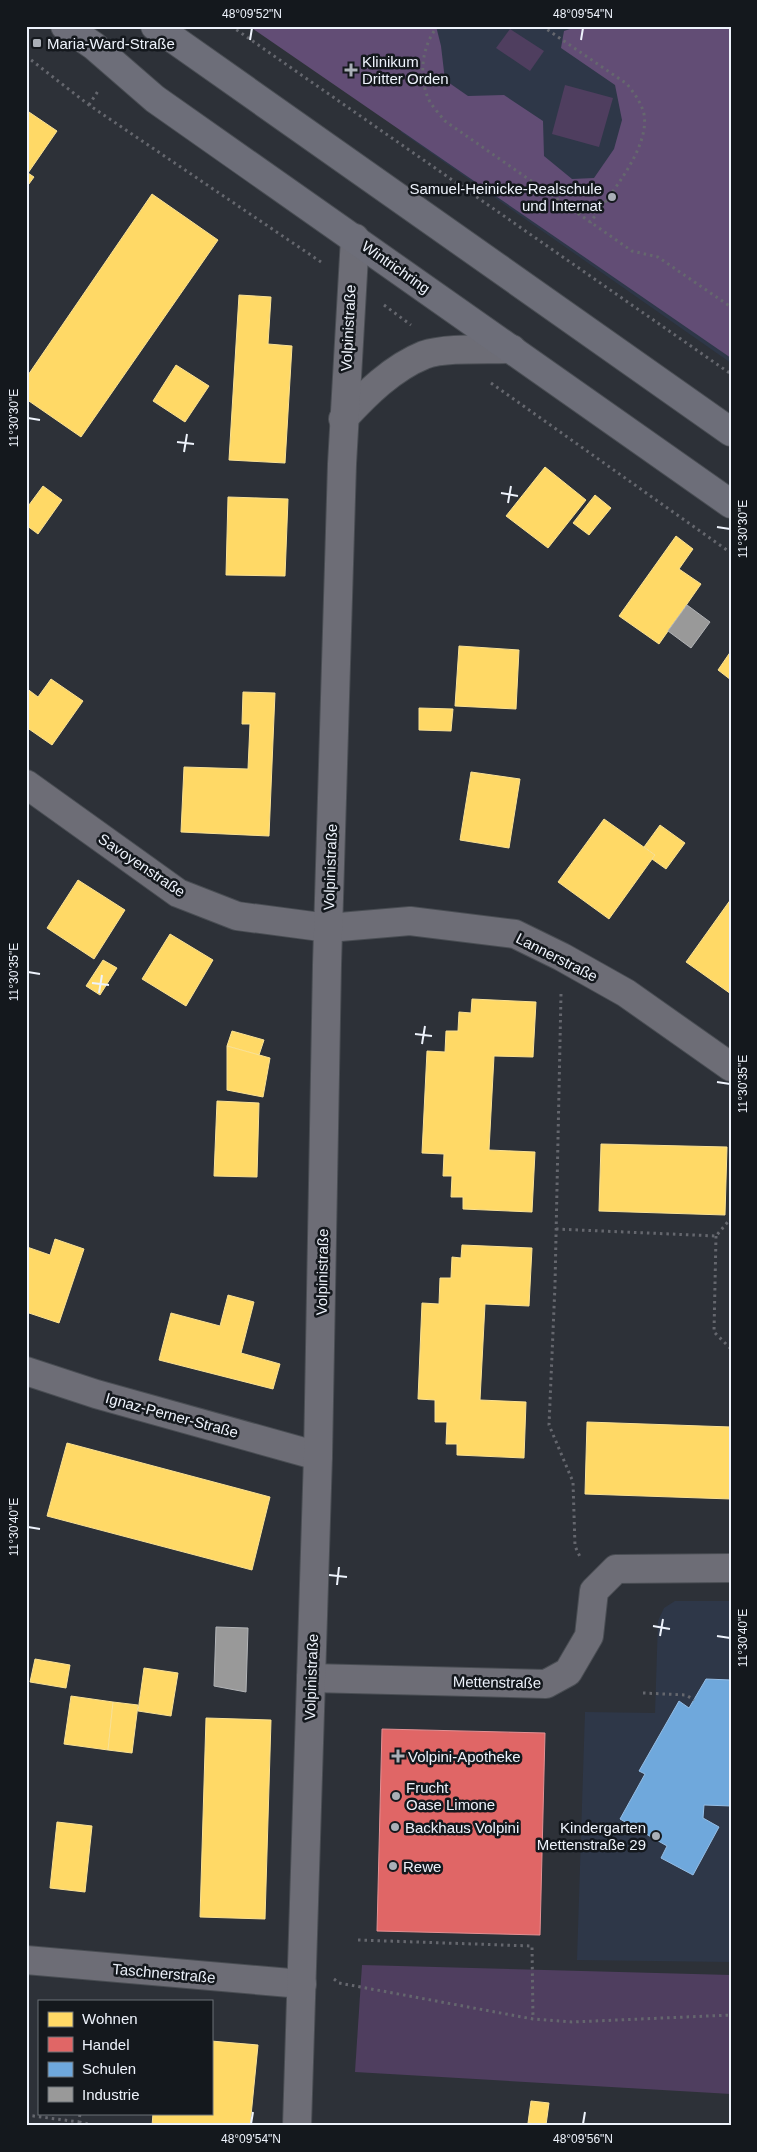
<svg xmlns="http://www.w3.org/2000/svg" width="757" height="2152" font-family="Arial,sans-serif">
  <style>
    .built { fill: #2e3748 }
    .green { fill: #4f3e5f }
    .forest { fill: #624d75 }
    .homes { fill: #ffd966; stroke: #fae193 }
    .shops { fill: #e06666; stroke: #e49093 }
    .schools { fill: #6fa8dc; stroke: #95bee6 }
    .industry { fill: #999; stroke: #b2b4b7 }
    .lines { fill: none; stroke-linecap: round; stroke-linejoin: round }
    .minor-casing { stroke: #494d53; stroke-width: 30 }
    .major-casing { stroke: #494d53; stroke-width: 30 }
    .path { stroke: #65676e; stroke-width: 3; stroke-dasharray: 2.5 4; stroke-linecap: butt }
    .minor { stroke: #6d6d76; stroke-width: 28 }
    .major { stroke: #6d6e79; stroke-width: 28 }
    .ticks { fill: none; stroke: #eef3fc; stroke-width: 2 }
    .poi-dot { fill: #aaafb7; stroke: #14181d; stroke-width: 2 }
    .labels { text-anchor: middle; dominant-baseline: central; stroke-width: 5; stroke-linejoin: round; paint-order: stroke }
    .poi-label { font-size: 15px; fill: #eef3fc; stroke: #14181d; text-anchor: start }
    .street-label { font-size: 15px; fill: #eef3fc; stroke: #14181d }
    .neatline { fill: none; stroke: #eef3fc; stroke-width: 2 }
    .ticks-label { font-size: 12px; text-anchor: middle; fill: #eef3fc }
  </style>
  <rect width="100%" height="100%" fill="#2d3138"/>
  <g class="built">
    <path d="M406,26h325v337l-330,-231z"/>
    <path d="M675,1601h56v361l-154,-2 8,-248 70,1 3,-92 6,-13z"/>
  </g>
  <g class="green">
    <path d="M510,29l34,22 -14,20 -34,-23z"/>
    <path d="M565,85l48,13 -14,49 -47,-13z"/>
    <path d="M362,1965l369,10v119l-376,-22z"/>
  </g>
  <path class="forest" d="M249,26h187l5,20 4,34 23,16 36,-1 39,26 1,35 28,23 22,-1 20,-29 8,-29 -7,-35 -54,-37 3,-17 15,-5h152v332z"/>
  <g class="homes">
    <path d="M26,110l31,21 -29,42 6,4 -8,11z"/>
    <path d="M152,194l66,46 -137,197 -55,-38v-21z"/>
    <path d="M239,295l32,2 -3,47 24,2 -7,117 -56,-3z"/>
    <path d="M176,365l33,21 -24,36 -32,-21z"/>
    <path d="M545,467l41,33 -38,48 -42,-32z"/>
    <path d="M43,486l19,14 -24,34 -12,-9v-16z"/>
    <path d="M595,495l16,13 -22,27 -16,-12z"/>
    <path d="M228,497l60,2 -3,77 -59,-1z"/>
    <path d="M676,536l17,13 -14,20 22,15 -42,60 -40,-28z"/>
    <path d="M459,646l60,4 -3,59 -61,-3z"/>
    <path d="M731,651v29l-13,-10z"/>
    <path d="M51,679l32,22 -31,44 -26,-18v-39l12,9z"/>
    <path d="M243,692l32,1 -6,143 -88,-4 3,-65 64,2 2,-45h-8z"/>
    <path d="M419,708l34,1 -2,22 -32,-1z"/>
    <path d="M471,772l49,7 -11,69 -49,-8z"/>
    <path d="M604,819l51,36 -46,64 -51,-37z"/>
    <path d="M660,825l25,18 -19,26 -14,-10 3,-4 -11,-8z"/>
    <path d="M78,880l47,30 -31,49 -47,-31z"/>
    <path d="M731,899v95l-45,-32z"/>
    <path d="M170,934l43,26 -27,46 -44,-27z"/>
    <path d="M103,960l14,8 -17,27 -14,-9z"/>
    <path d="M472,999l64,3 -3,55 -39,-1 -5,94 46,2 -3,60 -69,-3v-12h-12l1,-21h-9l1,-22 -22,-1 5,-102 18,1 1,-21h12l1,-19 12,1z"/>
    <path d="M232,1031l32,9 -5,15 -32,-9z"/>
    <path d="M227,1046l43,12 -7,39 -36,-7z"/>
    <path d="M217,1101l42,2 -2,74 -43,-1z"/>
    <path d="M601,1144l126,3 -2,68 -126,-4z"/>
    <path d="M55,1239l29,10 -25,74 -33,-11 1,-65 23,8z"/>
    <path d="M462,1245l70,3 -3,58 -44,-2 -5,96 46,2 -2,56 -67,-3v-11h-11l1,-22h-12v-22l-17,-1 4,-96 17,1 1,-26h11l1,-21 9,1z"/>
    <path d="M228,1295l26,7 -13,51 39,11 -7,25 -114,-29 12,-47 49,13z"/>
    <path d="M587,1422l144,5v72l-146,-5z"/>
    <path d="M67,1443l203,54 -18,73 -205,-54z"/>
    <path d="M35,1659l35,6 -4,23 -36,-6z"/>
    <path d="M144,1668l34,5 -7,43 -33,-5z"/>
    <path d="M71,1696l42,6 -5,48 -44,-6z"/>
    <path d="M113,1702l25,3 -6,48 -24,-3z"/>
    <path d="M206,1718l65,2 -6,199 -65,-2z"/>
    <path d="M57,1822l35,4 -7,66 -35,-4z"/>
    <path d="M211,2041l47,4 -8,81h-98l1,-13h58z"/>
    <path d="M531,2101l18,2 -3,22 -18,-2z"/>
  </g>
  <path class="shops" d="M382,1729l163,4 -5,202 -163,-4z"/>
  <path class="schools" d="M706,1679l25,1v126l-27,-1 -1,13 16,9 -26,48 -32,-17 6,-12 -47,-27 25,-45 -6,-3 40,-70 10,7z"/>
  <g class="industry">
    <path d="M687,605l23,17 -19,26 -23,-17z"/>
    <path d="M216,1627l32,1 -2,64 -32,-6z"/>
  </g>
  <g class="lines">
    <defs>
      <g id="minor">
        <path d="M343,419c23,-25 49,-51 81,-64 22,-8 65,-5 88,-6"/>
        <path d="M26,784l152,109 59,23 91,12 82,-7 105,13 47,23 64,36 105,74"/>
        <path d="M26,1371l70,23 222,62"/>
        <path d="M311,1678l235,6 22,-12 21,-36 5,-45 22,-22 115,-1"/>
        <path d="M26,1960l276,24"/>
        <path d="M297,2126l21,-670 9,-491 15,-501 13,-226"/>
      </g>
      <g id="major">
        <path d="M65,26l29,20 61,53 576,405"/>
        <path d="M155,26l576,406"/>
      </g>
    </defs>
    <use href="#minor" class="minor-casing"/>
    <use href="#major" class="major-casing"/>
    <g class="path">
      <path d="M231,26l500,348"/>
      <path d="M438,26c-17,20 -20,53 -8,76 4,6 10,13 15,19l187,130 26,6 73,50"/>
      <path d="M542,26l85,58c7,9 14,18 17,30 6,35 -35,81 -54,109"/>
      <path d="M26,56l63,49 232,157"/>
      <path d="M89,105l9,-14"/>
      <path d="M384,305l27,20"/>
      <path d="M491,383l240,170"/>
      <path d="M561,994l-6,291 -6,140 24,57 2,64 6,13"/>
      <path d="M556,1229l160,7 15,-18"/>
      <path d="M716,1236l-2,96 17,17"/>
      <path d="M643,1693l43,2 8,5"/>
      <path d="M358,1940l174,6 1,73"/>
      <path d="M334,1979l5,4 194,36 39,3 159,-7"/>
      <path d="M26,2115l53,7 1,-9"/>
      <path d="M79,2122l19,4"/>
    </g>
    <use href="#minor" class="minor"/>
    <use href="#major" class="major"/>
  </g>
  <path class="ticks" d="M250,40l2,-12M581,40l2,-12M28,418l12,2M177,442l17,2M184,452l3,-18M501,493l17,3M508,503l3,-17M717,527l13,2M28,972l12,2M92,983l17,2M99,993l3,-18M415,1034l17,2M422,1044l3,-18M717,1082l13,2M28,1527l12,2M329,1575l18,2M337,1585l2,-18M653,1626l17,3M660,1636l3,-17M717,1636l13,2M251,2124l2,-12M583,2124l2,-12"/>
  <g class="poi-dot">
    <rect x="32" y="38" width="10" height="10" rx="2.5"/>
    <path d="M348.5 62.5h5v5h5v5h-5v5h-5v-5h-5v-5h5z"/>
    <circle cx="612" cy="197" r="5"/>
    <path d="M395.5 1748.5h5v5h5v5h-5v5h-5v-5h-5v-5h5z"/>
    <circle cx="396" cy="1796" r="5"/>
    <circle cx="395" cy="1827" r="5"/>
    <circle cx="656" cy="1836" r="5"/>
    <circle cx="393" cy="1866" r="5"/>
  </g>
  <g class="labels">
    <g class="poi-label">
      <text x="47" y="43">Maria-Ward-Straße</text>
      <text x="362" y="61">Klinikum<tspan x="362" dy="17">Dritter Orden</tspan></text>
      <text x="602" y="188" text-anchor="end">Samuel-Heinicke-Realschule<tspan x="602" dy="17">und Internat</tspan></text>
      <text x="408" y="1756">Volpini-Apotheke</text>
      <text x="406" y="1787">Frucht<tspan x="406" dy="17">Oase Limone</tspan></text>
      <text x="405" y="1827">Backhaus Volpini</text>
      <text x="646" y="1827" text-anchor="end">Kindergarten<tspan x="646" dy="17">Mettenstraße 29</tspan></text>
      <text x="403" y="1866">Rewe</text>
    </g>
    <g class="street-label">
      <text transform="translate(396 267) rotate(35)">Wintrichring</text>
      <text transform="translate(348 328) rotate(-87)">Volpinistraße</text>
      <text transform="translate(142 865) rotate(34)">Savoyenstraße</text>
      <text transform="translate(330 867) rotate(-88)">Volpinistraße</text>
      <text transform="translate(557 957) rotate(27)">Lannerstraße</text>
      <text transform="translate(322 1272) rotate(-89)">Volpinistraße</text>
      <text transform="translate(172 1415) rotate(15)">Ignaz-Perner-Straße</text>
      <text transform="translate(311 1677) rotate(-88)">Volpinistraße</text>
      <text transform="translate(497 1682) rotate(1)">Mettenstraße</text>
      <text transform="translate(164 1973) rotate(5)">Taschnerstraße</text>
    </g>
  </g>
  <rect width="757" height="2152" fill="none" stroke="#14181d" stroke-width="55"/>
  <rect x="38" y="2000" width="175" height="115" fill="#14181d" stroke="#6b7076"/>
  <rect x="48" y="2012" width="25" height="15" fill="#ffd966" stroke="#6b7076"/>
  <text x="82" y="2024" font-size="15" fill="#eef3fc">Wohnen</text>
  <rect x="48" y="2037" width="25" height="15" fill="#e06666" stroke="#6b7076"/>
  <text x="82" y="2050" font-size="15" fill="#eef3fc">Handel</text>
  <rect x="48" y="2062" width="25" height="15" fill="#6fa8dc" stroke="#6b7076"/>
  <text x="82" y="2074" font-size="15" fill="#eef3fc">Schulen</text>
  <rect x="48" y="2087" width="25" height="15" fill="#999999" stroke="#6b7076"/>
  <text x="82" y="2100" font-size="15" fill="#eef3fc">Industrie</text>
  <rect x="28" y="28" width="702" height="2096" class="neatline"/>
  <g class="ticks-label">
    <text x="252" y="18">48°09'52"N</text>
    <text x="583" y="18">48°09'54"N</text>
    <text transform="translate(14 418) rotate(-90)" y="4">11°30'30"E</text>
    <text transform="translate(743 529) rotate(-90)" y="4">11°30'30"E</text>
    <text transform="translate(14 972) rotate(-90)" y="4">11°30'35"E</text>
    <text transform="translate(743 1084) rotate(-90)" y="4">11°30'35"E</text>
    <text transform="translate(14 1527) rotate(-90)" y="4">11°30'40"E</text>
    <text transform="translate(743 1638) rotate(-90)" y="4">11°30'40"E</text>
    <text x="251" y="2143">48°09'54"N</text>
    <text x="583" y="2143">48°09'56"N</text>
  </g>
</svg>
